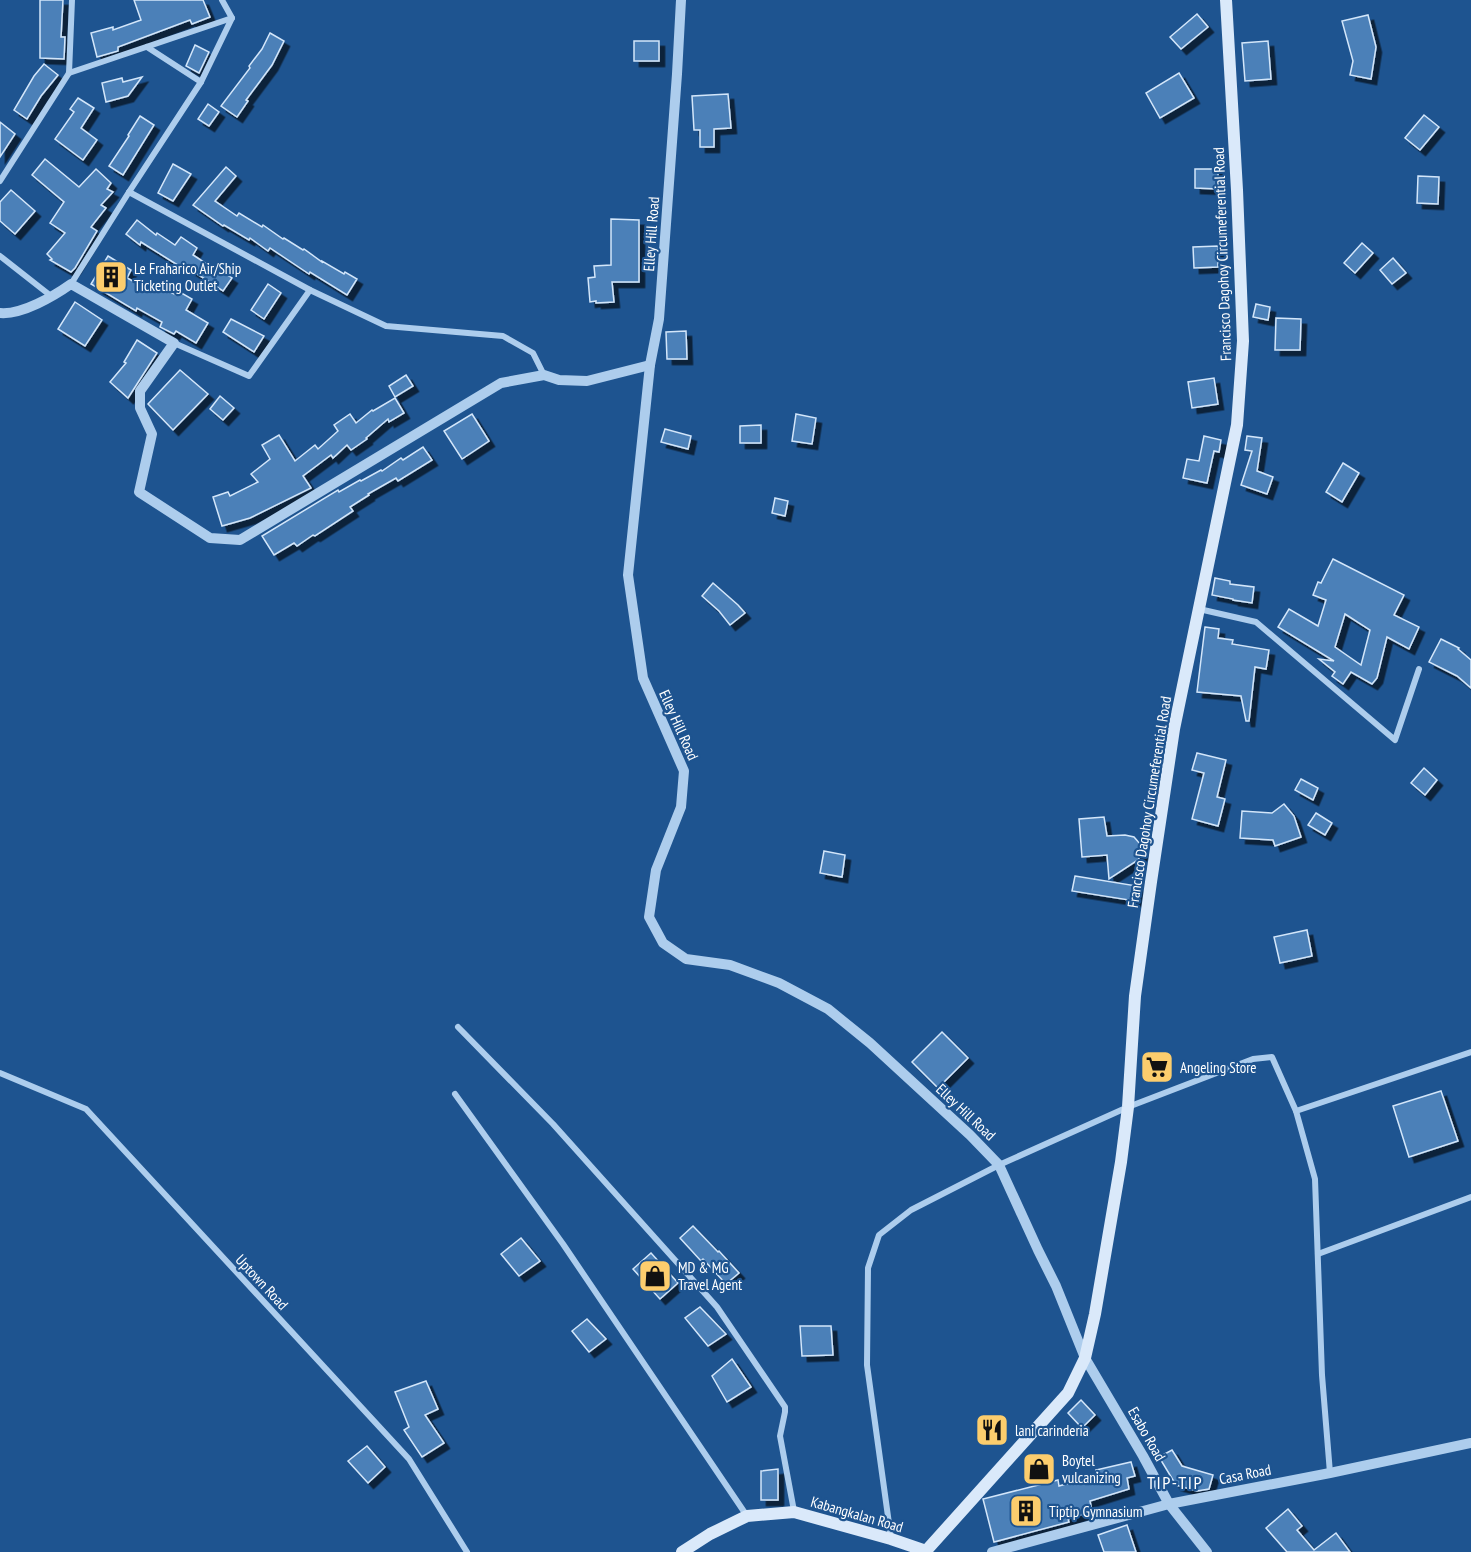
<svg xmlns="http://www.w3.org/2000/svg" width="1471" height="1552" font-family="'PT Sans Narrow',sans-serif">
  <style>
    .building { fill: #4b80b8; stroke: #d3e6fa; stroke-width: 1.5; fill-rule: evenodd; filter: url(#shadow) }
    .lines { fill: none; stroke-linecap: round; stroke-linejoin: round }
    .minor { stroke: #adcded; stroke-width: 6 }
    .tertiary { stroke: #adcded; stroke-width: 10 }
    .secondary { stroke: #dae9fa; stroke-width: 12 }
    .labels { text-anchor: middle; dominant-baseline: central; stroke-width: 4.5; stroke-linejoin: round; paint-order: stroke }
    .street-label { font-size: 15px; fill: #fff; stroke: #1e5490 }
    .poi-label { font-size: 15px; fill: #fff; stroke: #1e5490; text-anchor: start }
    .quarter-label { font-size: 18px; letter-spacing: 1.5px; fill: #fff; stroke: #1e5490 }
  </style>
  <defs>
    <filter id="shadow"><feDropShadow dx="5.5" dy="5.5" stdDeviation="0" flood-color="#0009"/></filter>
  </defs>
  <rect width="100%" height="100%" fill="#1e5490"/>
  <g class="building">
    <path d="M40,0h23l-2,37h4l-1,22 -24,-1z"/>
    <path d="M134,0h69l7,17 -18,7 -2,-4 -72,27v4l-21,6 -6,-24 22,-6v3l28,-10z"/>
    <path d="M1197,14l11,13 -27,22 -11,-12z"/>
    <path d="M1368,15l8,32 -5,32 -21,-4 3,-14 -11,-40z"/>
    <path d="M270,33l14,8 -12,24 -26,35 2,1 -11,16 -16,-11 29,-38 -1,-2 13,-17z"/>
    <rect x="634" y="41" width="25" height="20"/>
    <path d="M1268,41l3,38 -26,2 -3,-38z"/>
    <path d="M195,45l14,7 -10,21 -13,-7z"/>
    <path d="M44,64l14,11 -17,21 -14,23 -13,-9 20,-34z"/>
    <path d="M1179,73l15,25 -34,20 -14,-25z"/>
    <path d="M142,77l-14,19 -22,6 -4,-19 20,-5 1,4z"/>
    <path d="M728,94l3,34 -17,1v18h-14v-17h-6l-2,-34z"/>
    <path d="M78,98l16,10 -13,20 16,12 -14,20 -28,-21 19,-27 -4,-3z"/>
    <path d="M208,104l11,8 -10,14 -11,-7z"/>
    <path d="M1424,115l15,12 -19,23 -15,-12z"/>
    <path d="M140,116l14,9 -31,50 -14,-9 20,-30 -1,-1z"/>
    <path d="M0,122l15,12 -15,23z"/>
    <path d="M45,159l34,28 17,-18 15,14 -4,6 6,3 -12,13 5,3 -15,19 6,4 -22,37 -4,4 -21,-12 2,-1 -5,-5 18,-21 -15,-10 14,-21 -32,-27z"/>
    <path d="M173,164l18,10 -18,27 -15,-8z"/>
    <path d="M226,167l10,9 -21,25 22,15 2,-3 23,14 1,-2 20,14 1,-1 19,12 1,-1 18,13v-1l22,13 1,-2 12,7 -10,16 -37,-23 -1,2 -39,-26 -2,3 -18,-13 -1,2 -25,-15 -1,1 -30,-21z"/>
    <path d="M1195,169h23v20l-23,-1z"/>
    <path d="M1418,176l21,1 -1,27 -21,-1z"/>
    <path d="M11,190l24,21 -20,23 -15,-13v-19z"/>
    <path d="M611,219l28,1v62h-27l2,20 -18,1v-2l-6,1 -2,-24 7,-1 -1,-11 17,-1z"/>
    <path d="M137,220l19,15 1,-2 18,12 6,-8 16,11 -4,7 26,17 1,-2 12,8 -9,13 -38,-25 -1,3 -43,-27 -1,3 -14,-11z"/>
    <path d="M1362,243l11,10 -18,20 -11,-10z"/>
    <path d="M1218,246v21l-24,1 -1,-21z"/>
    <path d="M108,256l23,14 -4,8 24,13 4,-7 21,11 2,-4 14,8 -6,11 22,13 -12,20 -20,-12 -2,3 -14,-7 2,-5 -25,-14 -1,3 -45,-27z"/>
    <path d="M1393,258l13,15 -14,11 -12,-14z"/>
    <path d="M268,284l13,9 -17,26 -13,-9z"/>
    <path d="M75,302l27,18 -17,26 -27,-17z"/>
    <path d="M1256,304l14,3 -2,13 -15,-3z"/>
    <path d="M1276,318l25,1 -1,31h-25z"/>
    <path d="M231,319l33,17 -10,16 -31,-20z"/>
    <path d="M686,331l1,28h-20l-1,-27z"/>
    <path d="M137,340l20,13 -29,45 -18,-16 16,-19 -2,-1z"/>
    <path d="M180,370l28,24 -35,36 -25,-26z"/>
    <path d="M406,375l7,11 -18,11 -6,-11z"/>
    <path d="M1214,378l4,26 -26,4 -4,-26z"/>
    <path d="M220,396l14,12 -11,12 -13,-11z"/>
    <path d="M395,398l9,15 -15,9 -1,-3 -22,19 1,1 -16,11 -4,-5 -14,13 -2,-3 -28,21 8,12 -61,30 -28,8 -9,-29 15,-5 2,4 28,-14 -7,-8 19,-15 -8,-14 17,-10 16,26 20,-16 3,4 20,-18 -4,-6 16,-11 6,9 16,-13 1,1z"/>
    <path d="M472,414l17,27 -27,18 -18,-28z"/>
    <path d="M796,414l20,4 -4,26 -20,-3z"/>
    <path d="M761,425v18h-21v-17z"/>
    <path d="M665,429l26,7 -3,13 -27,-7z"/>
    <path d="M1204,436l17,4 -2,12 -5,-1 -7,32 -24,-5 4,-19 12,2z"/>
    <path d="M1247,436l15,2 -5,33 16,6 -6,17 -26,-9 11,-34 -7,-1z"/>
    <path d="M423,447l9,13 -34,21 -2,-3 -28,16 1,1 -19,12 3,4 -38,25 -2,-1 -16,11 -3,-3 -20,12 -12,-19 76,-46 1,2 21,-12 1,1 20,-11 1,1 19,-13 2,2z"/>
    <path d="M1343,463l16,10 -17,29 -16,-10z"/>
    <path d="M775,498l13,3 -3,15 -13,-3z"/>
    <path d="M1333,559l71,36 -10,20 25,12 -10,22 -22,-12 -10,41 -5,6 -21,-12 -8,12 -11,-8 3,-4 -16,-13 15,2 -56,-34 11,-18 29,17 8,-26 -13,-5 5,-13 3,1zM1345,614l25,16 -9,35 -26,-18z"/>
    <path d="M1215,578l15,3v3l24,3 -2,16 -19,-3v-1l-21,-4z"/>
    <path d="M713,583l25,22 7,8 -15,12 -11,-14 -17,-15z"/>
    <path d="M1205,627l14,2 -1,9 15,2 -1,4 37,6 -3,19 -11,-2 -6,54h-3l-5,-25 -44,-4z"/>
    <path d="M1441,639l18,9 -1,1 13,11v28l-14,-12 -28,-14z"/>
    <path d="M1197,753l29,7 -9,37 8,2 -7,27 -26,-7 12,-46 -12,-3z"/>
    <path d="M1424,768l13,12 -12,15 -14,-12z"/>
    <path d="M1301,779l17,9 -5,12 -18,-10z"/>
    <path d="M1284,804l10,12 7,21 -26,9 -2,-6 -33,-2 2,-27 30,2z"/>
    <path d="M1316,813l16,10 -7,12 -17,-10z"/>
    <path d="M1104,817l3,19 18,-1 9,2 7,8 1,8 -4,7 -29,19 -2,-24 -25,2 -3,-38z"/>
    <path d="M824,851l21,4 -3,22 -22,-4z"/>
    <path d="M1075,876l62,10 -2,15 -63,-10z"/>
    <path d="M1307,930l5,26 -32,7 -6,-26z"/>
    <path d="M942,1032l26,26 -30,30 -26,-26z"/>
    <path d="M1441,1091l17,50 -49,16 -16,-51z"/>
    <path d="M693,1226l25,26 1,-1 20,22 -13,11 -23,-25 -2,2 -21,-23z"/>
    <path d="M521,1238l19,23 -21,15 -18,-22z"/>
    <path d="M651,1253l27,30 -18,16 -27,-30z"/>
    <path d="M700,1307l26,27 -18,12 -23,-28z"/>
    <path d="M587,1319l19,20 -17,13 -17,-21z"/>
    <path d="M800,1326h31l2,29 -31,1z"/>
    <path d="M732,1359l19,28 -24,15 -15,-26z"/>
    <path d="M426,1381l12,28 -13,6 19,28 -22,14 -18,-27 5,-3 -14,-35z"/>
    <path d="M1081,1400l14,15 -13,13 -14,-15z"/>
    <path d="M367,1446l18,21 -17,16 -20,-22z"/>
    <path d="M1172,1450l10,16 31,9 -4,14 -12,2 -21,-6 -17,-28z"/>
    <path d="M1131,1462l4,14 -8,2 2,11 -39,12 2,10 -24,8 1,3 -75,20 -11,-43 75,-19 1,6 39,-11 -2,-5z"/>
    <path d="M778,1469v31h-17v-29z"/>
    <path d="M1288,1509l14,17 -5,4 17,20 22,-17 14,19h-63l-21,-24z"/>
    <path d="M1127,1525l9,27h-32l-6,-17z"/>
  </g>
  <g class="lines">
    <g class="minor">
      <path d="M147,47l54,35"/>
      <path d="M69,73l163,-55"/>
      <path d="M0,181l69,-108 3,-73"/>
      <path d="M129,192l181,98 76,36 117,10 30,17 11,22"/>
      <path d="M0,256l51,40"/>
      <path d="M71,284l58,-92 72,-110 31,-64 -10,-18"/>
      <path d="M174,343l75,33 61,-86"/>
      <path d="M1199,609l57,13 139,118 24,-71"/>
      <path d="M458,1027l95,97 164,183 68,100v5l-5,24 14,75"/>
      <path d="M0,1073l86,36 323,350 58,93"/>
      <path d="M455,1094l108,150 184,272"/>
      <path d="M1296,1111l175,-59"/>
      <path d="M1318,1254l153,-57"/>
      <path d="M891,1538l-24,-173 1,-97 11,-33 32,-25 88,-45 129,-58 125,-48 19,-2 24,54 19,68 7,196 8,98"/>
    </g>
    <g class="tertiary">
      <path d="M681,0l-4,74 -18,245 -9,46 -22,210 15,103 41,93 -3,36 -25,63 -7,47 14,26 23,16 44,6 49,18 49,26 42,34 100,92 29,30 39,85 18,36 29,72 58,98 26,48 38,48"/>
      <path d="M0,313c22,2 54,-17 71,-29l103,59 -34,48v17l12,26 -13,58 71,46 30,2 261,-157 43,-8 15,5 28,1 63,-16"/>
      <path d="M992,1552l177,-48 161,-31 141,-30"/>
    </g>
    <g class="secondary">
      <path d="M682,1552l28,-18 37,-18 47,-4 97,27 35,12"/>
      <path d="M925,1552l143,-159 17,-35 10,-44 26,-152 7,-55 7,-111 16,-114 23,-153 63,-304 6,-84 -6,-151 -11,-190"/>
    </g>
  </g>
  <defs>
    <symbol id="building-square" viewBox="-11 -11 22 22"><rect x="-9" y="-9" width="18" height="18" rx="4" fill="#fccd6d" stroke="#1e5490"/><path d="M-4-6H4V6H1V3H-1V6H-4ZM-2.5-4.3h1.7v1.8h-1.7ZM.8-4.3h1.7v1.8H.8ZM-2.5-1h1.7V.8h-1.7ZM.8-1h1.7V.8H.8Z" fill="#111"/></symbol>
    <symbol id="supermarket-square" viewBox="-11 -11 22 22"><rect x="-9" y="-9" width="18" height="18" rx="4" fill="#fccd6d" stroke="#1e5490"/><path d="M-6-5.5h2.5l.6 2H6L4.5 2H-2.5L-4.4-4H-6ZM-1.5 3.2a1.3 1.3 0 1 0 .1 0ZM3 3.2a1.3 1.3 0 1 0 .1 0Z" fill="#111"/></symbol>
    <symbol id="shop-square" viewBox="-11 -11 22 22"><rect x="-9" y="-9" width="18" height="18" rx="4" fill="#fccd6d" stroke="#1e5490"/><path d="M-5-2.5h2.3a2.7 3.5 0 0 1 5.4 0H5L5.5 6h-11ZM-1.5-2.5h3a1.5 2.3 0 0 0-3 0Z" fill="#111"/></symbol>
    <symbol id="restaurant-square" viewBox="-11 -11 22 22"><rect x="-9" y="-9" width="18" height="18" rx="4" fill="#fccd6d" stroke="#1e5490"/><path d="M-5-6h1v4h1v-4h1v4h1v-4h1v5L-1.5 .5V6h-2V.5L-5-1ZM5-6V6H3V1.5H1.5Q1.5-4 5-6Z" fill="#111"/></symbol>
  </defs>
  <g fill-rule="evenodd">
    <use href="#building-square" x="92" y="258" width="38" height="38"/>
    <use href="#supermarket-square" x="1138" y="1048" width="38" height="38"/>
    <use href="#shop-square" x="636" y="1257" width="38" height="38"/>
    <use href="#restaurant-square" x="973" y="1411" width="38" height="38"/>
    <use href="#shop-square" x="1020" y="1450" width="38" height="38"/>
    <use href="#building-square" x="1007" y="1492" width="38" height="38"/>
  </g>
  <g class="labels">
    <g class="street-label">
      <text transform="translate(651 234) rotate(-86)">Elley Hill Road</text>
      <text transform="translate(1222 254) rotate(-92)">Francisco Dagohoy Circumeferential Road</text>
      <text transform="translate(679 725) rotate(66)">Elley Hill Road</text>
      <text transform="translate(1149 802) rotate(-81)">Francisco Dagohoy Circumeferential Road</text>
      <text transform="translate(966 1112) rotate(43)">Elley Hill Road</text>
      <text transform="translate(262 1282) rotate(47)">Uptown Road</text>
      <text transform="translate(1147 1434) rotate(60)">Esabo Road</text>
      <text transform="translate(1245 1474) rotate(-11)">Casa Road</text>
      <text transform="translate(857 1514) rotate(16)">Kabangkalan Road</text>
    </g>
    <g class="poi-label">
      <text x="134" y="268">Le Fraharico Air/Ship<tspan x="134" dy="17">Ticketing Outlet</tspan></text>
      <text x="1180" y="1067">Angeling Store</text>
      <text x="678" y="1267">MD &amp; MG<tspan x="678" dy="17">Travel Agent</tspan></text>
      <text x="1015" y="1430">lani carinderia</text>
      <text x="1062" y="1460">Boytel<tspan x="1062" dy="17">vulcanizing</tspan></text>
      <text x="1049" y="1511">Tiptip Gymnasium</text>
    </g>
    <g class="quarter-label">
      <text x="1175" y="1482">TIP-TIP</text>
    </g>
  </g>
</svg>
